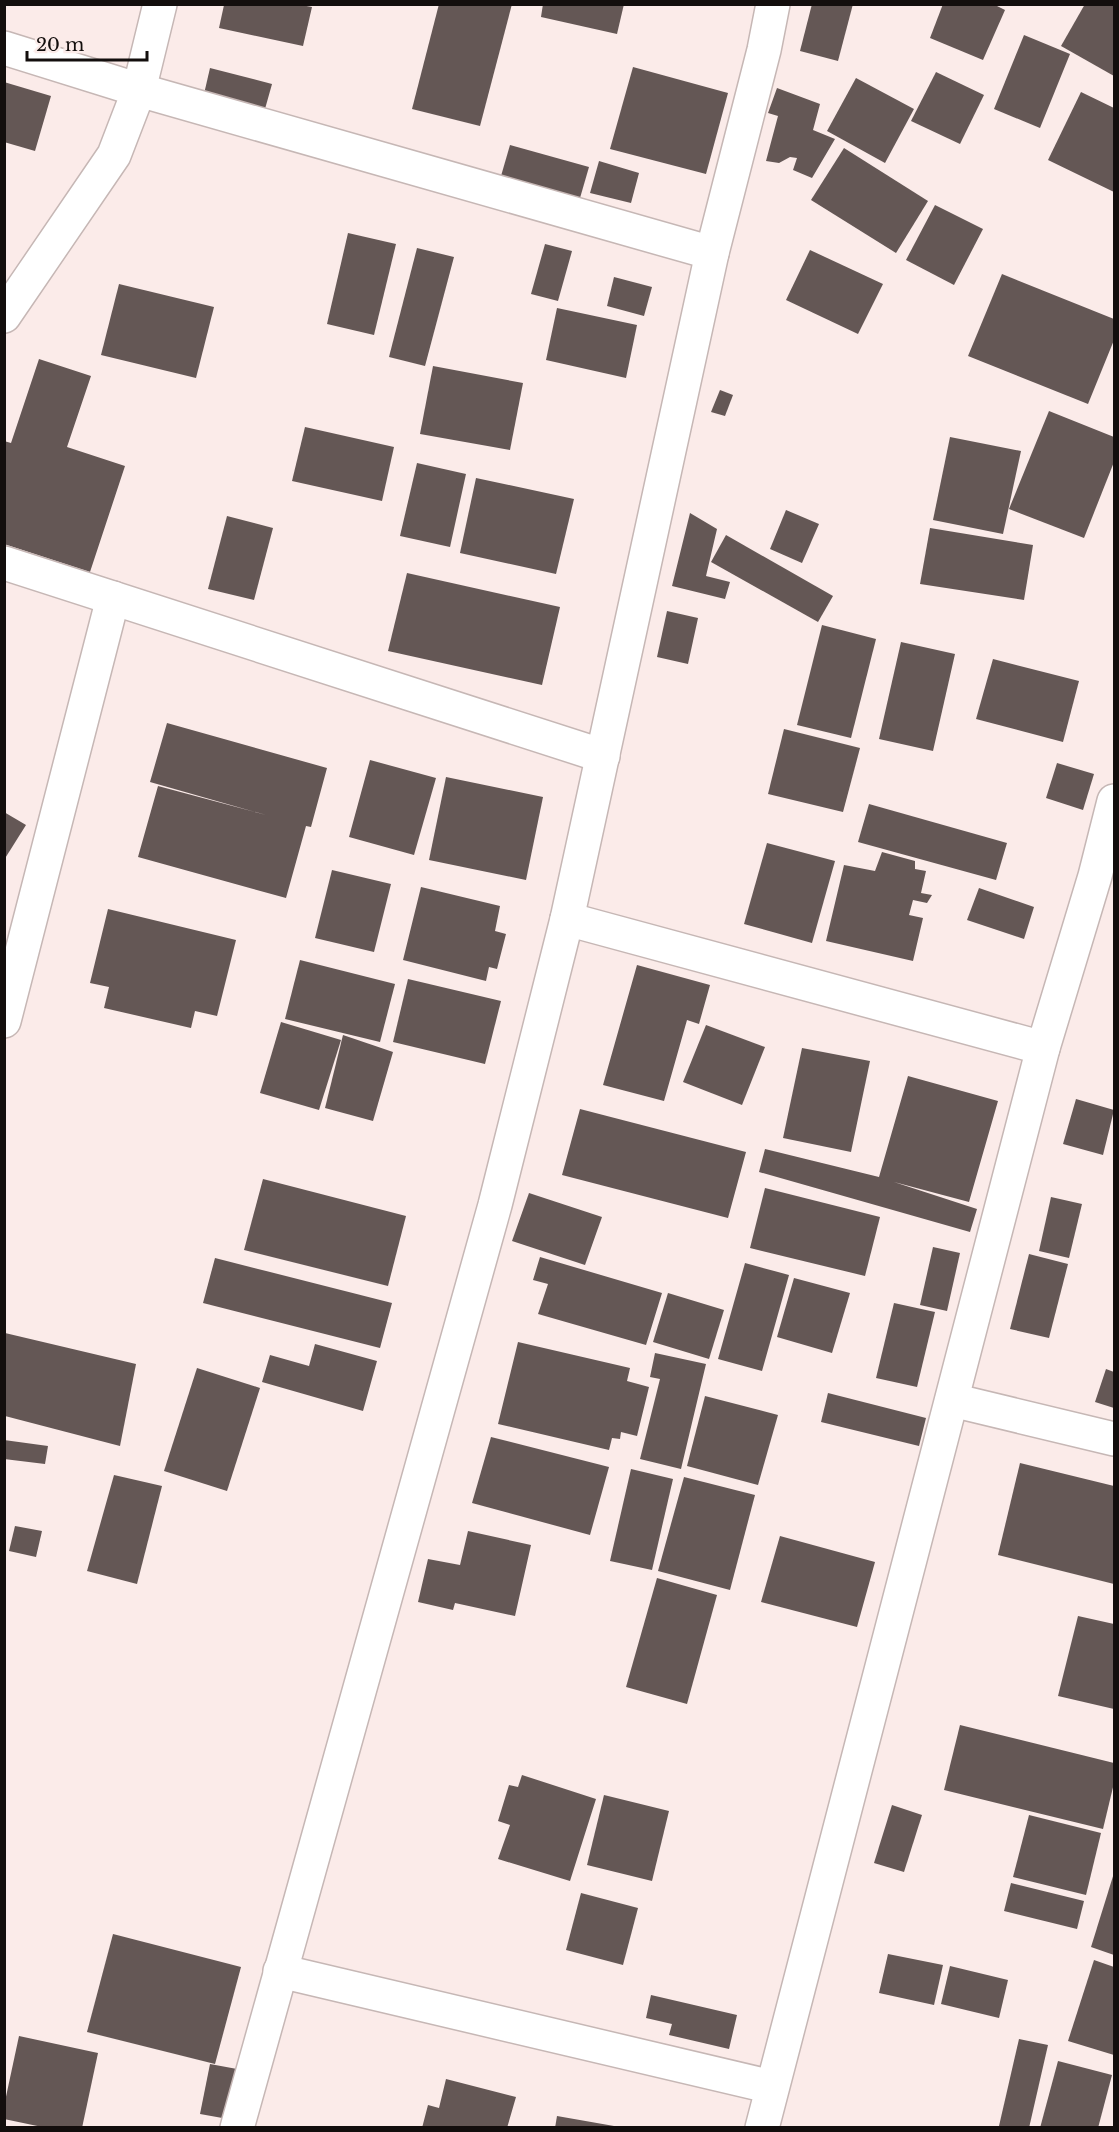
<svg xmlns="http://www.w3.org/2000/svg" width="1119" height="2132" font-family="'Libre Baskerville',serif">
  <style>
    .building { fill: #645755 }
    .lines { fill: none; stroke-linecap: round; stroke-linejoin: round }
    .street-casing { stroke: #c6b7b5; stroke-width: 36 }
    .street { stroke: #fff; stroke-width: 33 }
  </style>
  <rect width="100%" height="100%" fill="#fbebe9"/>
  <g class="building">
    <path d="M439,4h73l-32,122 -68,-17z"/>
    <path d="M543,4h81l-7,30 -76,-17z"/>
    <path d="M812,4h41l-15,57 -38,-10z"/>
    <path d="M943,4h50l12,6 -22,50 -53,-22z"/>
    <path d="M1085,4h29v72l-53,-30z"/>
    <path d="M224,5h77l11,2 -9,39 -84,-18z"/>
    <path d="M1024,35l46,19 -30,74 -46,-19z"/>
    <path d="M633,67l95,26 -22,81 -96,-25z"/>
    <path d="M210,68l62,16 -7,25 -61,-15z"/>
    <path d="M936,72l48,23 -24,49 -49,-23z"/>
    <path d="M856,78l58,31 -29,54 -58,-32z"/>
    <path d="M4,82l47,14 -16,55 -31,-9z"/>
    <path d="M777,88l43,16 -7,26 22,9 -23,39 -19,-8 4,-12 -7,-1 -11,6 -13,-2 12,-45 -10,-3z"/>
    <path d="M1081,92l33,16v84l-66,-32z"/>
    <path d="M510,145l79,22 -9,31 -79,-22z"/>
    <path d="M844,148l84,53 -32,52 -85,-53z"/>
    <path d="M599,161l40,12 -8,30 -41,-10z"/>
    <path d="M935,205l48,24 -29,56 -48,-25z"/>
    <path d="M348,233l48,11 -22,91 -47,-11z"/>
    <path d="M545,244l27,7 -14,50 -27,-7z"/>
    <path d="M417,248l37,9 -29,109 -36,-9z"/>
    <path d="M810,250l73,34 -25,50 -72,-34z"/>
    <path d="M1002,274l112,45v21l-26,64 -120,-48z"/>
    <path d="M614,277l38,10 -8,29 -37,-10z"/>
    <path d="M119,284l95,23 -18,71 -95,-23z"/>
    <path d="M557,308l80,17 -11,53 -80,-18z"/>
    <path d="M39,359l52,17 -24,71 58,19 -35,106 -86,-28v-103l7,2z"/>
    <path d="M433,366l90,17 -13,67 -90,-16z"/>
    <path d="M720,390l13,5 -8,21 -14,-4z"/>
    <path d="M1049,411l65,26v25l-30,76 -75,-29z"/>
    <path d="M305,427l89,20 -12,54 -90,-20z"/>
    <path d="M950,437l71,14 -18,83 -70,-14z"/>
    <path d="M417,463l49,11 -16,73 -50,-11z"/>
    <path d="M476,478l98,21 -18,75 -96,-21z"/>
    <path d="M786,510l33,14 -17,39 -32,-14z"/>
    <path d="M690,513l27,16 -11,47 24,6 -5,17 -53,-13z"/>
    <path d="M227,516l46,12 -19,72 -46,-11z"/>
    <path d="M930,528l103,17 -9,55 -104,-16z"/>
    <path d="M726,535l107,61 -15,26 -107,-60z"/>
    <path d="M407,573l153,34 -18,78 -154,-34z"/>
    <path d="M667,611l31,7 -10,46 -31,-7z"/>
    <path d="M822,625l54,14 -25,99 -54,-13z"/>
    <path d="M901,642l54,12 -22,97 -54,-12z"/>
    <path d="M993,659l86,22 -16,61 -87,-23z"/>
    <path d="M167,723l160,45 -16,59 -5,-1 -20,72 -148,-41 20,-71 108,29 -116,-33z"/>
    <path d="M784,729l76,19 -17,64 -75,-18z"/>
    <path d="M370,760l66,18 -22,77 -65,-18z"/>
    <path d="M1057,763l37,11 -11,36 -37,-12z"/>
    <path d="M446,777l97,20 -17,83 -97,-20z"/>
    <path d="M869,804l138,39 -11,37 -138,-38z"/>
    <path d="M4,812l22,13 -22,35z"/>
    <path d="M767,843l68,18 -23,82 -68,-19z"/>
    <path d="M882,852l33,9v8l11,2 -5,22 11,2 -5,8 -14,-3 -4,15 14,3 -10,43 -87,-20 18,-76 31,6z"/>
    <path d="M332,870l59,14 -17,68 -59,-14z"/>
    <path d="M421,887l79,19 -5,25 11,3 -9,35 -8,-2 -3,14 -83,-21z"/>
    <path d="M979,888l55,19 -10,32 -57,-19z"/>
    <path d="M108,909l128,31 -19,76 -22,-5 -4,17 -87,-20 5,-21 -19,-4z"/>
    <path d="M300,960l95,24 -15,58 -95,-23z"/>
    <path d="M637,965l73,20 -11,39 -12,-4 -23,81 -61,-16z"/>
    <path d="M408,979l93,22 -16,63 -92,-22z"/>
    <path d="M281,1022l60,18 -22,70 -59,-17z"/>
    <path d="M706,1025l59,22 -23,58 -59,-23z"/>
    <path d="M343,1035l50,17 -20,69 -48,-13z"/>
    <path d="M802,1048l68,13 -19,91 -68,-14z"/>
    <path d="M908,1076l90,25 -29,101 -75,-20 83,27 -7,23 -211,-60 6,-23 114,28z"/>
    <path d="M1076,1099l38,11 -11,45 -40,-11z"/>
    <path d="M580,1109l166,43 -18,66 -166,-43z"/>
    <path d="M263,1179l143,37 -18,70 -144,-36z"/>
    <path d="M765,1188l115,29 -15,59 -115,-28z"/>
    <path d="M529,1193l73,24 -17,48 -73,-24z"/>
    <path d="M1051,1197l31,7 -13,54 -30,-7z"/>
    <path d="M933,1247l27,6 -13,58 -27,-6z"/>
    <path d="M1029,1254l39,10 -19,74 -39,-9z"/>
    <path d="M540,1257l122,36 -16,52 -108,-31 10,-30 -15,-4z"/>
    <path d="M215,1258l177,45 -12,45 -177,-45z"/>
    <path d="M745,1263l44,12 -27,96 -44,-12z"/>
    <path d="M794,1278l56,15 -18,60 -55,-16z"/>
    <path d="M668,1293l56,17 -15,49 -56,-17z"/>
    <path d="M894,1303l41,9 -18,75 -41,-9z"/>
    <path d="M5,1333l131,31 -16,82 -115,-30z"/>
    <path d="M518,1342l112,26 -3,13 22,6 -12,49 -16,-4 -1,7 -8,-1 -3,12 -111,-26z"/>
    <path d="M315,1344l62,17 -14,50 -101,-29 8,-27 39,11z"/>
    <path d="M655,1353l51,11 -25,105 -41,-10 20,-80 -10,-2z"/>
    <path d="M197,1368l63,20 -33,103 -63,-20z"/>
    <path d="M1106,1369l8,3v36l-19,-6z"/>
    <path d="M828,1393l98,25 -7,28 -98,-24z"/>
    <path d="M705,1396l73,19 -20,70 -71,-19z"/>
    <path d="M491,1437l118,30 -19,68 -118,-32z"/>
    <path d="M4,1440l44,6 -3,18 -41,-5z"/>
    <path d="M1020,1463l94,23v98l-116,-29z"/>
    <path d="M631,1469l42,10 -21,91 -42,-9z"/>
    <path d="M114,1475l48,11 -25,98 -50,-13z"/>
    <path d="M684,1477l71,18 -25,95 -72,-19z"/>
    <path d="M15,1526l27,5 -6,26 -27,-6z"/>
    <path d="M468,1531l63,14 -16,71 -60,-13 -2,7 -35,-8 10,-43 32,6z"/>
    <path d="M780,1536l95,26 -18,65 -96,-25z"/>
    <path d="M657,1578l60,17 -30,109 -61,-17z"/>
    <path d="M1078,1616l36,8v85l-56,-13z"/>
    <path d="M960,1725l154,38v20l-11,46 -159,-39z"/>
    <path d="M522,1775l74,24 -26,82 -72,-22 12,-34 -12,-4 11,-36 9,2z"/>
    <path d="M604,1795l65,16 -17,70 -65,-16z"/>
    <path d="M892,1805l30,10 -18,57 -30,-9z"/>
    <path d="M1029,1815l72,18 -15,62 -73,-18z"/>
    <path d="M1114,1873v82l-23,-8z"/>
    <path d="M1011,1883l73,18 -7,28 -73,-18z"/>
    <path d="M581,1893l57,15 -15,57 -57,-15z"/>
    <path d="M113,1934l128,33 -26,97 -128,-32z"/>
    <path d="M888,1954l55,11 -9,40 -55,-12z"/>
    <path d="M1094,1960l20,7v88l-46,-14z"/>
    <path d="M950,1966l58,14 -9,38 -58,-14z"/>
    <path d="M651,1995l86,20 -8,34 -60,-14 3,-11 -26,-6z"/>
    <path d="M19,2036l79,17 -16,75h-35l-43,-9v-13z"/>
    <path d="M1019,2039l29,6 -19,83h-23l-7,-2z"/>
    <path d="M1058,2061l54,14 -14,53h-58z"/>
    <path d="M210,2064l27,5 -9,50 -28,-5z"/>
    <path d="M446,2079l70,18 -9,31h-85l6,-23 11,3z"/>
    <path d="M557,2116l57,10v2h-59z"/>
  </g>
  <g class="lines">
    <defs>
      <g id="street">
        <path d="M4,48l135,42 573,163"/>
        <path d="M4,316l110,-161 25,-65 21,-86"/>
        <path d="M4,563l599,193"/>
        <path d="M567,919l476,129"/>
        <path d="M4,1021l109,-423"/>
        <path d="M952,1400l162,39"/>
        <path d="M280,1971l492,116"/>
        <path d="M237,2128l258,-923 72,-286 145,-666 52,-203 9,-46"/>
        <path d="M762,2128l281,-1080 52,-172 19,-75"/>
      </g>
    </defs>
    <use href="#street" class="street-casing"/>
    <use href="#street" class="street"/>
  </g>
  <rect width="1119" height="2132" fill="none" stroke="#130e0d" stroke-width="12"/>
  <path d="M27 51v9h120v-9" fill="none" stroke="#130e0d" stroke-width="3"/>
  <text x="36" y="51" font-size="18" fill="#130e0d" stroke="#fbebe9" stroke-width="4.5" paint-order="stroke">20 m</text>
</svg>
